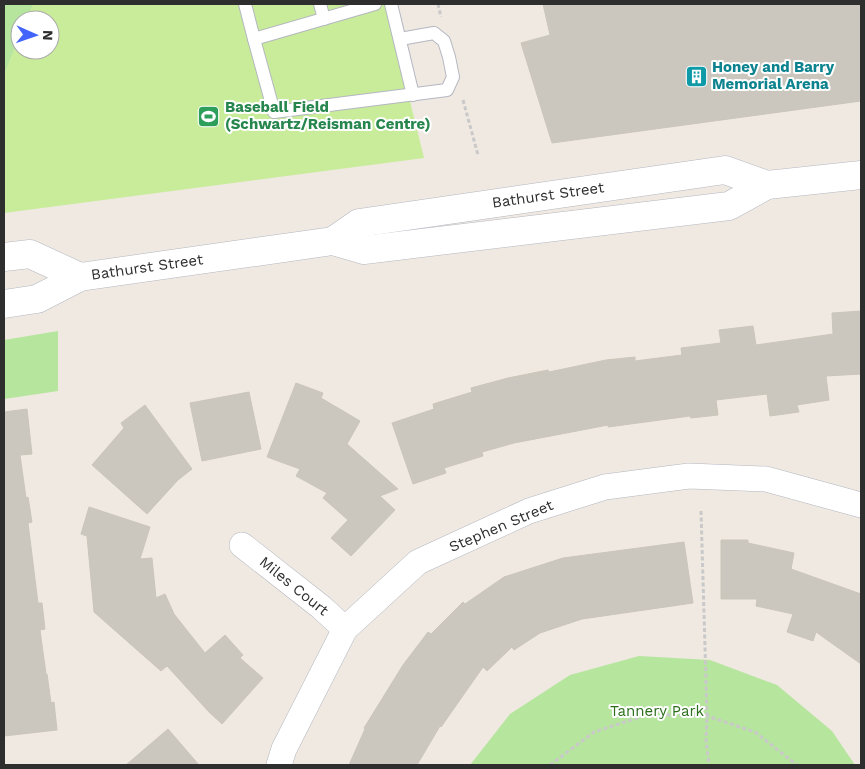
<svg xmlns="http://www.w3.org/2000/svg" width="865" height="769" font-family="'Work Sans',sans-serif">
  <style>
    .green { fill: #b6e59e }
    .pitch { fill: #c9ec9a }
    .building { fill: #cbc7bf; stroke: #cbc5ba }
    .lines { fill: none; stroke-linecap: round; stroke-linejoin: round }
    .lane-casing { stroke: #b4b7c1; stroke-width: 14 }
    .street-casing { stroke: #b4b7c1; stroke-width: 26 }
    .secondary-casing { stroke: #b4b7c1; stroke-width: 29 }
    .path { stroke: #c9c9c9; stroke-width: 3; stroke-dasharray: 4 2.5; stroke-linecap: butt }
    .lane { stroke: #fff; stroke-width: 12 }
    .street { stroke: #fff; stroke-width: 25 }
    .secondary { stroke: #fff; stroke-width: 28 }
    .labels { text-anchor: middle; dominant-baseline: central; stroke-width: 4; stroke-linejoin: round; paint-order: stroke }
    .culture-label { font-size: 15px; font-weight: bold; fill: #0d838f; stroke: #fff; text-anchor: start }
    .leisure-label { font-size: 15px; font-weight: bold; fill: #27864d; stroke: #fff; text-anchor: start }
    .street-label { font-size: 15px; fill: #2e2e2e; stroke: #fff }
    .park-label { font-size: 15px; fill: #2c6e1b; stroke: #fff }
  </style>
  <rect width="100%" height="100%" fill="#efe9e1"/>
  <g class="green">
    <path d="M4,4h29l-6,16h-7v16l-16,39z"/>
    <path d="M58,331v60l-54,8v-59z"/>
    <path d="M639,656l71,4 67,25 55,46 23,34h-385l40,-51 60,-39z"/>
  </g>
  <path class="pitch" d="M33,4h353l38,154 -420,55v-138l16,-40v15h30v-30h-24z"/>
  <g class="building">
    <path d="M543,4h318v97l-309,42 -31,-100 29,-8z"/>
    <path d="M861,311v63l-35,2 3,24 -32,5 2,7 -29,4 -3,-22 -51,6 2,15 -27,3 -1,-2 -82,11v-2l-94,18 -32,9 1,4 -39,12 2,5 -33,11 -21,-61 42,-14 -1,-5 39,-12 -1,-4 37,-10 40,-8 1,2 57,-12 29,-3v4l47,-6 -1,-7 40,-5 -2,-13 34,-4 3,19 77,-11 -1,-21z"/>
    <path d="M296,383l27,10 -2,5 39,23 -13,23 51,45 -18,7 15,14 -44,46 -20,-18 17,-18 -25,-22 4,-5 -31,-17 4,-7 -33,-12z"/>
    <path d="M249,392l12,57 -59,12 -12,-58z"/>
    <path d="M145,405l47,64 -14,11 -31,34 -55,-49 32,-37 -3,-5z"/>
    <path d="M27,409l5,45 -12,1 6,43 2,-1 4,25 -4,1 10,80h4l3,26 -5,1 6,44h1l4,29 3,-1 3,28 -53,6v-324z"/>
    <path d="M89,507l61,20 -10,32 12,-1 4,40 9,-4 9,20 31,39 20,-18 18,20 -3,3 23,20 -41,46 -13,-12 -42,-46 -6,5 -67,-59 -7,-76 -6,-2z"/>
    <path d="M721,540h27v3l46,10 -3,16 70,25v70l-45,-32 -3,9 -26,-9 6,-18 -37,-8 1,-7h-36z"/>
    <path d="M684,542l9,61 -111,16 -42,14 -26,17 -2,-3 -25,24 -4,-4 -42,60 -1,-1 -23,39h-68l16,-36 -1,-1 39,-63 25,-33 3,2 32,-32 2,2 39,-27 59,-19z"/>
    <path d="M168,729l31,36h-73z"/>
  </g>
  <g class="lines">
    <defs>
      <g id="lane">
        <path d="M245,4l9,35 121,-35"/>
        <path d="M320,4l4,15"/>
        <path d="M391,4l22,91"/>
        <path d="M254,39l20,73 173,-22 6,-13 -4,-20 -5,-16 -10,-8 -34,6"/>
      </g>
      <g id="street">
        <path d="M242,545l79,62 24,22"/>
        <path d="M279,765l5,-16 61,-120 73,-67 111,-51 76,-24 84,-11 77,3 95,26"/>
      </g>
      <g id="secondary">
        <path d="M333,241l26,-18 366,-53 42,15"/>
        <path d="M4,257l26,-3 50,23"/>
        <path d="M4,304l33,-5 43,-22 253,-36 31,9 365,-44 38,-21 94,-10"/>
      </g>
    </defs>
    <use href="#lane" class="lane-casing"/>
    <use href="#street" class="street-casing"/>
    <use href="#secondary" class="secondary-casing"/>
    <g class="path">
      <path d="M438,4l3,13"/>
      <path d="M463,100l15,55"/>
      <path d="M701,511l6,205 -1,24 3,25"/>
      <path d="M550,765l44,-33 52,-17h56l5,1 48,16 42,33"/>
    </g>
    <use href="#lane" class="lane"/>
    <use href="#street" class="street"/>
    <use href="#secondary" class="secondary"/>
  </g>
  <defs>
    <symbol id="building-square" viewBox="-11 -11 22 22"><rect x="-9" y="-9" width="18" height="18" rx="4" fill="#0f9aa8" stroke="#fff"/><path d="M-4-6H4V6H1V3H-1V6H-4ZM-2.5-4.3h1.7v1.8h-1.7ZM.8-4.3h1.7v1.8H.8ZM-2.5-1h1.7V.8h-1.7ZM.8-1h1.7V.8H.8Z" fill="#fff"/></symbol>
    <symbol id="stadium-square" viewBox="-11 -11 22 22"><rect x="-9" y="-9" width="18" height="18" rx="4" fill="#2e9e5b" stroke="#fff"/><path d="M0-5a6.5 5 0 1 0 0 10a6.5 5 0 1 0 0-10ZM-3.5-1.8h7v3.6h-7Z" fill="#fff"/></symbol>
  </defs>
  <g fill-rule="evenodd">
    <use href="#building-square" x="684" y="64" width="25" height="25"/>
    <use href="#stadium-square" x="196" y="104" width="25" height="25"/>
  </g>
  <g class="labels">
    <g class="culture-label">
      <text x="712" y="67">Honey and Barry<tspan x="712" dy="17">Memorial Arena</tspan></text>
    </g>
    <g class="leisure-label">
      <text x="225" y="107">Baseball Field<tspan x="225" dy="17">(Schwartz/Reisman Centre)</tspan></text>
    </g>
    <g class="street-label">
      <text transform="translate(548 195) rotate(-8)">Bathurst Street</text>
      <text transform="translate(147 267) rotate(-8)">Bathurst Street</text>
      <text transform="translate(501 526) rotate(-23)">Stephen Street</text>
      <text transform="translate(294 586) rotate(39)">Miles Court</text>
    </g>
    <g class="park-label">
      <text x="657" y="711">Tannery Park</text>
    </g>
  </g>
  <rect width="865" height="769" fill="none" stroke="#2e2e2e" stroke-width="10"/>
  <g transform="translate(35 35) rotate(92)"><circle r="24" fill="#ffffff" stroke="#ababab"/>
  <path d="M0-4L9 19L0 12L-9 19Z" fill="#4264fb"/>
  <text y="-8" font-size="14" font-weight="bold" text-anchor="middle" fill="#2e2e2e">N</text>
  </g>
</svg>
